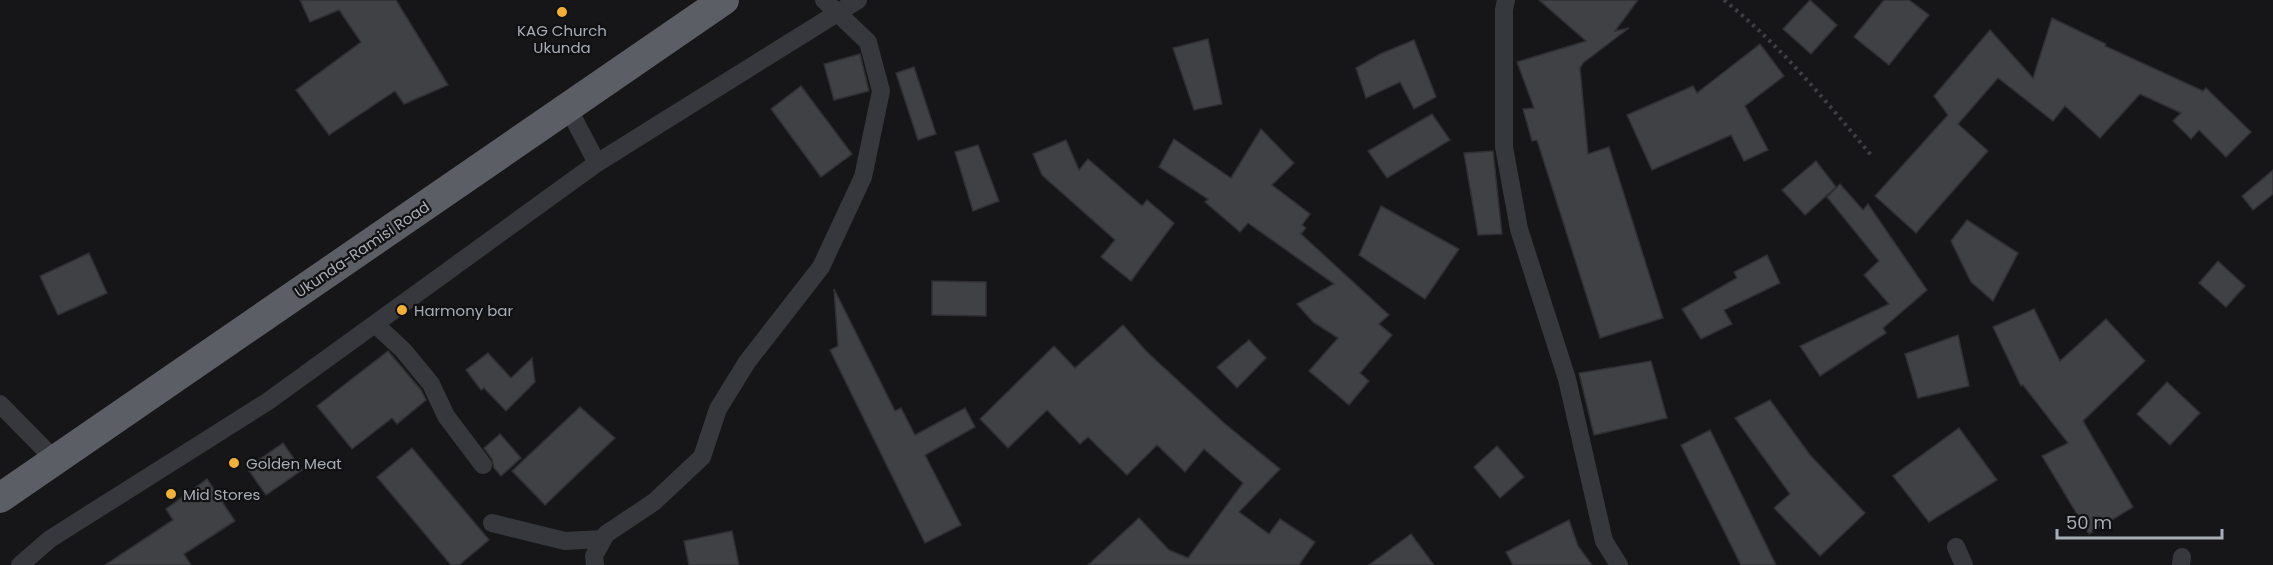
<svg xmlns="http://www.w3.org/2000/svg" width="2273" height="565" font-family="Poppins,sans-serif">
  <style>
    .building { fill: #404145; stroke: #303034; stroke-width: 1.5 }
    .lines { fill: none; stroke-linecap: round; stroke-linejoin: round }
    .path { stroke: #3d3f44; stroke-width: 4; stroke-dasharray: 3 4.5; stroke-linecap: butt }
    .minor { stroke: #37383d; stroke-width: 18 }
    .trunk { stroke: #5b5e65; stroke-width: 30 }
    .poi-dot { fill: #f2b134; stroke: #111113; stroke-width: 2 }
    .labels { text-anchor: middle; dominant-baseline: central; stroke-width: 4.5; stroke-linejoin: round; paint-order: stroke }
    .poi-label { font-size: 15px; fill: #a8adb8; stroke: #111113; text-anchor: start }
    .street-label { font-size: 15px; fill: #a8adb8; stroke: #111113 }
  </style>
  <rect width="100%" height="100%" fill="#161618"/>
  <g class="building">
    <path d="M300,0h96l52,85 -44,19 -9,-13 -66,44 -33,-45 65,-48 -22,-32 -29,12z"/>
    <path d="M1539,0h99l-23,31 14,-3 -46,35 -3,5 8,86 21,-7 54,171 -63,20 -63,-198 -5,1 -9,-32 11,-1 -17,-46 69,-21z"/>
    <path d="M1810,0l27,25 -26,29 -28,-25z"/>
    <path d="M1884,0h25l20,15 -40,50 -35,-28z"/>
    <path d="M2052,18l54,26 -1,2 98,45 3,-3 45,44 -25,25 -27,-27 -8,9 -18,-18 8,-8 -41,-19 -40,44 -35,-32 -12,15 -55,-43 -40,46 30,27 -72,82 -41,-37 73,-81 -14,-19 56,-66 43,48z"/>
    <path d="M1208,39l14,65 -28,6 -21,-62z"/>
    <path d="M1414,40l22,57 -22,12 -14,-27 -34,16 -10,-30 24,-14z"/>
    <path d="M1760,44l24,32 -39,30 23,44 -24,11 -13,-26 -79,35 -25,-55 66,-29 4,7z"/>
    <path d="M860,54l9,37 -35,9 -10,-36z"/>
    <path d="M914,67l22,67 -18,6 -22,-67z"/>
    <path d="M801,86l51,68 -31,23 -50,-68z"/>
    <path d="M1432,114l18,26 -63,38 -19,-27z"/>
    <path d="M1261,129l33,34 -22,22 38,29 -8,11 4,3 -5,6 88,81 -10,9 13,11 -32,38 9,8 -20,24 -40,-34 29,-33 -25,-16 -16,-18 37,-20 -86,-61 -8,9 -35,-30 3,-3 -49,-32 15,-28 57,39z"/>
    <path d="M1066,140l13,30 9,-11 54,47 5,-6 27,23 -43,58 -30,-24 14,-17 -73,-65 -9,-21z"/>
    <path d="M978,145l21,56 -26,10 -18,-59z"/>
    <path d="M1493,151l9,83 -24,1 -14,-82z"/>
    <path d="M1816,161l20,26 -31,28 -23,-25z"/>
    <path d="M2273,170v24l-20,16 -11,-14z"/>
    <path d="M1840,184l23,26 5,-6 59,86 -44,38 3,5 -66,43 -20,-30 89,-42 -25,-29 15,-14 -52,-64z"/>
    <path d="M1381,206l78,43 -34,50 -66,-44z"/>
    <path d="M1967,220l51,33 -25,48 -22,-19 -20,-41z"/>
    <path d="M89,253l18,40 -49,22 -18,-39z"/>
    <path d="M1767,255l13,28 -56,27 8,14 -31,15 -19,-30 55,-31 -3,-6z"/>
    <path d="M2218,261l27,25 -19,21 -27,-24z"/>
    <path d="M932,281l54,1v34l-54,-1z"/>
    <path d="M834,289l61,122 6,-3 14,27 50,-27 10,19 -50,28 36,70 -36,18 -95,-193 8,-4z"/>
    <path d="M2034,309l26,52 46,-42 39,42 -62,60 50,86 -44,27 -47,-78 26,-13 -45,-58 -2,1 -28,-59z"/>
    <path d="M1123,325l24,27 77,71 56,46 -41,43 30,22 11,-15 35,23 -16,23h-211l51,-47 30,32 19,8 55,-75 -39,-34 -19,23 -28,-27 -30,30 -39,-38 -8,7 -33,-34 -39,38 -28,-29 74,-73 21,22z"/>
    <path d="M1958,335l11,51 -51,12 -13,-44z"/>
    <path d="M1249,340l17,18 -29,30 -20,-21z"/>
    <path d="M388,351l33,39 5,10 -29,24 -5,-6 -40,31 -35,-43z"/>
    <path d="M488,353l23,25 21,-20 3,24 -29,29 -22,-23 -3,2 -15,-20z"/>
    <path d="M1651,361l16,57 -73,17 -15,-62z"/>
    <path d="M2167,382l33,31 -30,32 -33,-31z"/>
    <path d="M1770,400l40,55 55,58 -45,43 -46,-48 16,-14 -55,-76z"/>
    <path d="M580,407l35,31 -70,67 -33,-34z"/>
    <path d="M1959,428l38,52 -68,42 -36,-46z"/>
    <path d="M1710,430l5,10 61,125h-35l-60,-120z"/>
    <path d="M500,434l21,24 -20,18 -7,-8 -2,-9 -8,-11z"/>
    <path d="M283,443l19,27 -36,25 -19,-27z"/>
    <path d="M1497,446l27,31 -24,21 -26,-31z"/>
    <path d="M412,448l77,92 -30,25h-8l-74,-88z"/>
    <path d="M207,479l28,42 -51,33 7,11h-86l68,-45 -7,-11z"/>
    <path d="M1569,520l9,26 14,19h-79l-7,-13z"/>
    <path d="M732,531l7,34h-50l-5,-24z"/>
    <path d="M1411,534l23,31h-65z"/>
  </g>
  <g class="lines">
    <path class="path" d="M1724,0c56,45 101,100 147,155"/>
    <g class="minor">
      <path d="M1506,0l-2,10v137l15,82 48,150 37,162 15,24"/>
      <path d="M568,108l29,55"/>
      <path d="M375,324l28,26 28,34 15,32 37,49"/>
      <path d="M0,404l54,55"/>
      <path d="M492,523l73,18 38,-2"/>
      <path d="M1956,547l8,18"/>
      <path d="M20,565l30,-26 217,-137 330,-239 261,-163"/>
      <path d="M595,565l-1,-9 12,-22 48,-32 48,-45 16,-48 29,-47 74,-95 42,-90 18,-86 -13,-49 -44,-42"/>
      <path d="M2181,565l1,-8"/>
    </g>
    <path class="trunk" d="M0,498l724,-498"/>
  </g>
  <g class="poi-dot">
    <circle cx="562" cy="12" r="6"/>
    <circle cx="402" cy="310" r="6"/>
    <circle cx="234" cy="463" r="6"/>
    <circle cx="171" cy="494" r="6"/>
  </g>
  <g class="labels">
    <g class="poi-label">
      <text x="562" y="30" text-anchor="middle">KAG Church<tspan x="562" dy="17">Ukunda</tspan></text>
      <text x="414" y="310">Harmony bar</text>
      <text x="246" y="463">Golden Meat</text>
      <text x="183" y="494">Mid Stores</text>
    </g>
    <g class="street-label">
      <text transform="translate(362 249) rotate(-34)">Ukunda-Ramisi Road</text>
    </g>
  </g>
  <path d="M2057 529v9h165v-9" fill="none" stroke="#a8adb8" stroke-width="3"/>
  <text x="2066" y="529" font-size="18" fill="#a8adb8" stroke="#111113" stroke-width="4.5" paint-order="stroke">50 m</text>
</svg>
